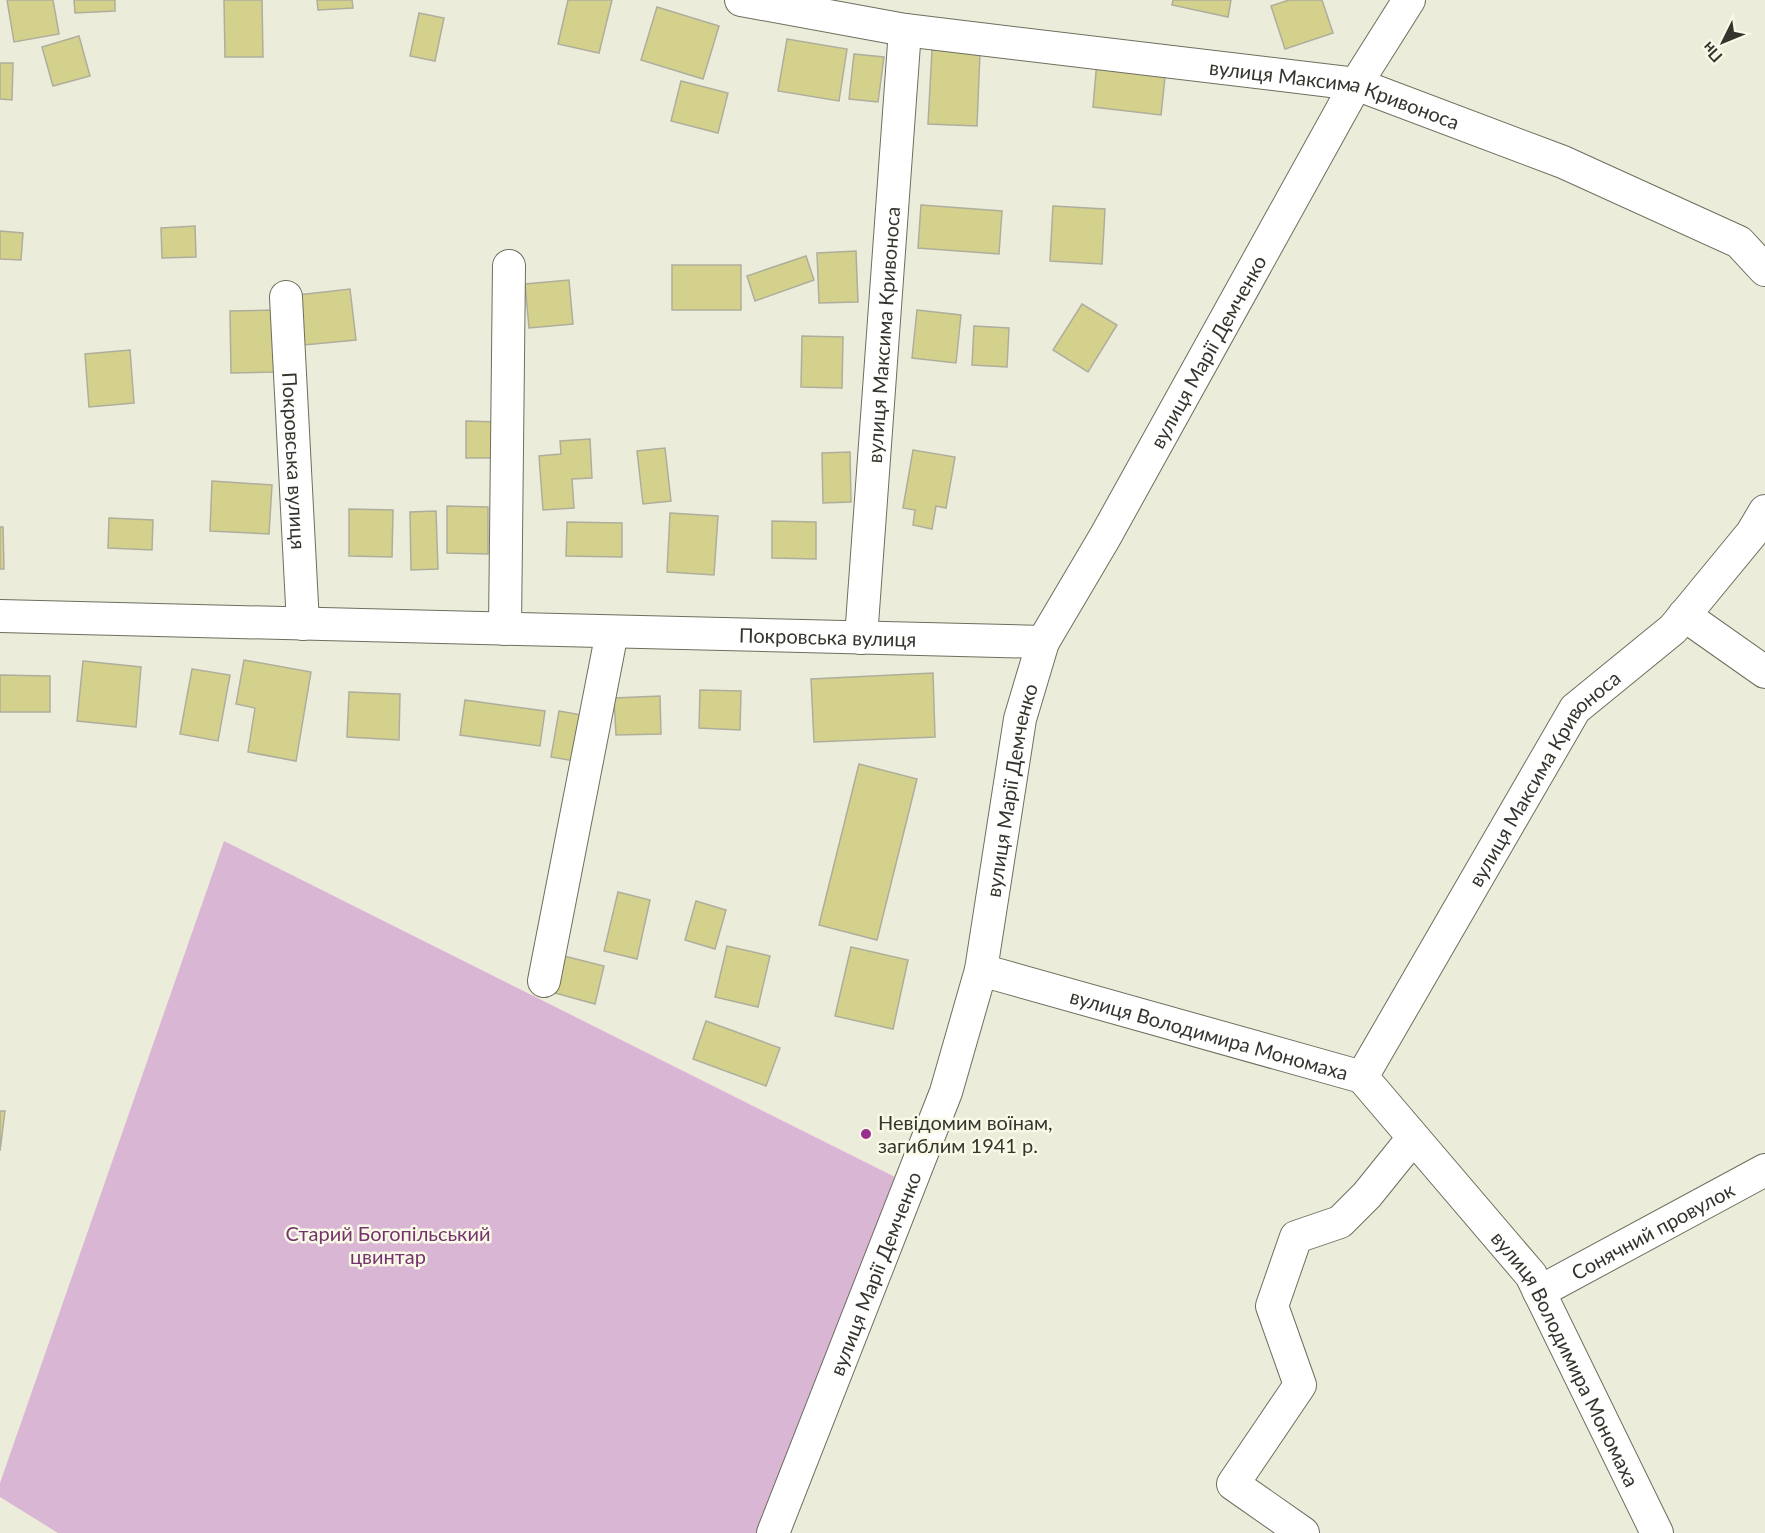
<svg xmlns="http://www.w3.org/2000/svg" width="1765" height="1533" font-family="Lato,sans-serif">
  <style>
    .green { fill: #dab6d5 }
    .building { fill: #d4d18c; stroke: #afae9d; stroke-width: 1.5 }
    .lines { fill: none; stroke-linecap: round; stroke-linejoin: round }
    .street-casing { stroke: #6f6e5e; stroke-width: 34 }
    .street { stroke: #fff; stroke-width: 32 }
    .poi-dot { fill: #982e90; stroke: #faf9e7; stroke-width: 2 }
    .labels { text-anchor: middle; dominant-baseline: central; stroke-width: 5; stroke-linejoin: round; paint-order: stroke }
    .street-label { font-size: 20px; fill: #35342d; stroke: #faf9e7 }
    .poi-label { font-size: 20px; fill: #35342d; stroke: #faf9e7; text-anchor: start }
    .park-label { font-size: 20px; fill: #73336d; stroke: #faf9e7 }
  </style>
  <rect width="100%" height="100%" fill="#ececda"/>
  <path class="green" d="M224,841l685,343 -140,349h-711l-58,-36v-14z"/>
  <g class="building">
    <path d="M7,0h46l6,34 -45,8z"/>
    <path d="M74,0h41v11l-40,2z"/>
    <path d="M224,0h38l1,57h-38z"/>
    <path d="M317,0h35l1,8 -35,2z"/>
    <path d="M568,0h44l-13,53 -41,-9z"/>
    <path d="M1173,0h58l-3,17 -56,-12z"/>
    <path d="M1289,0h33l11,33 -48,16 -14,-43z"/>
    <path d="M657,7l62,19 -16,53 -62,-19z"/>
    <path d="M419,13l25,5 -9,43 -25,-5z"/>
    <path d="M79,36l11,40 -37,10 -11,-39z"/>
    <path d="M787,39l60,10 -8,52 -61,-10z"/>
    <path d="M932,50l48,2 -3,74 -49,-2z"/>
    <path d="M854,54l30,3 -6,45 -29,-3z"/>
    <path d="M1097,60l69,8 -5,47 -68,-8z"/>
    <path d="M0,63h13l-1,37 -12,-1z"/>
    <path d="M681,81l47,12 -10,40 -47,-12z"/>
    <path d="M921,205l81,6 -3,43 -81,-6z"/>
    <path d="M1053,206l52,3 -3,55 -52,-3z"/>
    <path d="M195,226l1,31 -34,1 -1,-30z"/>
    <path d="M0,231l23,2 -2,27 -21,-1z"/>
    <path d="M856,251l2,51 -39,1 -2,-50z"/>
    <path d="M806,256l8,24 -59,21 -8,-25z"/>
    <rect x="672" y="265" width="69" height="45"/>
    <path d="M569,280l4,44 -44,4 -4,-44z"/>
    <path d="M350,289l6,51 -52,5 -6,-50z"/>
    <path d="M1082,304l35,21 -29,47 -35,-22z"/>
    <path d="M276,310l2,62 -47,1 -1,-62z"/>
    <path d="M917,310l44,5 -5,48 -44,-5z"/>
    <path d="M974,326l35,2 -2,39 -35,-2z"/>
    <path d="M802,336l41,1 -1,51 -41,-1z"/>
    <path d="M130,350l4,53 -45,4 -4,-53z"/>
    <path d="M466,421l32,1v36h-32z"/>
    <path d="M590,439l2,39 -20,1 2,29 -31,2 -4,-54 22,-2 -1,-13z"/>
    <path d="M665,448l6,53 -28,3 -6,-53z"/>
    <path d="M913,450l42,7 -9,51 -10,-2 -4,23 -19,-4 2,-15 -12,-2z"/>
    <path d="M850,452l1,50 -28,1 -1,-50z"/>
    <path d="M212,481l60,4 -3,49 -59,-3z"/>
    <path d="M447,506l41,1v47l-41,-1z"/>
    <path d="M349,509l44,1 -1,47 -43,-1z"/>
    <path d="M436,511l2,58 -27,1 -1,-58z"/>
    <path d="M670,513l48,3 -4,59 -47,-3z"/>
    <path d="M109,518l44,2 -1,30 -44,-2z"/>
    <path d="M772,521l44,1v37l-44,-1z"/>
    <path d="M567,522l55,1v34l-56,-1z"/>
    <path d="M0,527h3l1,42h-4z"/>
    <path d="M244,660l67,12 -15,89 -48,-9 7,-44 -19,-4z"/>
    <path d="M83,661l58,6 -5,60 -59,-6z"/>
    <path d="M192,669l38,6 -12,66 -38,-7z"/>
    <path d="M933,673l2,64 -121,5 -3,-63z"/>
    <path d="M0,675l50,1v36h-50z"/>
    <path d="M700,690l41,1 -1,39 -41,-2z"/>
    <path d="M349,692l51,2 -1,46 -52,-3z"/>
    <path d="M660,696l1,38 -45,1 -2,-37z"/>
    <path d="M465,700l80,11 -5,35 -80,-11z"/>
    <path d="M559,711l23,4 -8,46 -23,-4z"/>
    <path d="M859,764l58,15 -40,161 -58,-15z"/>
    <path d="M618,892l32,8 -13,59 -33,-8z"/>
    <path d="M696,901l30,9 -11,39 -30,-9z"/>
    <path d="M727,946l43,10 -12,51 -43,-10z"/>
    <path d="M851,947l57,13 -15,69 -58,-13z"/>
    <path d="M564,956l40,10 -9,38 -40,-11z"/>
    <path d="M706,1021l74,27 -14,38 -73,-27z"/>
    <path d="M0,1111h5l-5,40z"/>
  </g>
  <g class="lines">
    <defs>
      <g id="street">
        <path id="s1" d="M741,0l164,30 451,54 207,78 176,80 26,28"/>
        <path id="s2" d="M286,297l17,327"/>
        <path d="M1684,615l81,57"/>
        <path id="s3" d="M0,616l1043,26"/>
        <path d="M505,629l4,-363"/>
        <path id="s4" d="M861,638l44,-608"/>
        <path id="s5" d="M981,970l381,107 169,198 126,258"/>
        <path d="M544,981l68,-349"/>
        <path id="s6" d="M1362,1077l213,-368 98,-80 79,-96 13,-22"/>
        <path id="s7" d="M1539,1292l226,-122"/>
        <path id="s8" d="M773,1533l173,-441 35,-122 39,-251 23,-77 62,-105 251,-453 53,-84"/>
        <path d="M1303,1533l-70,-49 67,-99 -28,-79 24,-69 44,-15 27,-27 46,-57"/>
      </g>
    </defs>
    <use href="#street" class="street-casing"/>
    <use href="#street" class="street"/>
  </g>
  <circle class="poi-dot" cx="866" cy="1134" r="6"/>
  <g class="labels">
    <g class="street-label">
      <text stroke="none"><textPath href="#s1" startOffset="602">вулиця Максима Кривоноса</textPath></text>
      <text stroke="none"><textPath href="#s4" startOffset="304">вулиця Максима Кривоноса</textPath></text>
      <text stroke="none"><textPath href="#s8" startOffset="1269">вулиця Марії Демченко</textPath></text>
      <text stroke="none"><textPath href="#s2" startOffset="164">Покровська вулиця</textPath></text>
      <text stroke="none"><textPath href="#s3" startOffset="828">Покровська вулиця</textPath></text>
      <text stroke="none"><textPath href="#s6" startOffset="351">вулиця Максима Кривоноса</textPath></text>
      <text stroke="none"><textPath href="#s8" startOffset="783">вулиця Марії Демченко</textPath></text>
      <text stroke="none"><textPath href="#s5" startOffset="237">вулиця Володимира Мономаха</textPath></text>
      <text stroke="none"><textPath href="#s7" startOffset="129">Сонячний провулок</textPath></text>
      <text stroke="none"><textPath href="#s8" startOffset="279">вулиця Марії Демченко</textPath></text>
      <text stroke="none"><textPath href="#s5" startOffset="746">вулиця Володимира Мономаха</textPath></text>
    </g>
    <g class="poi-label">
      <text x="878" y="1122">Невідомим воїнам,<tspan x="878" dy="23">загиблим 1941 р.</tspan></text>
    </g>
    <g class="park-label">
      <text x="388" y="1233">Старий Богопільський<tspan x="388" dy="23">цвинтар</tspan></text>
    </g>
  </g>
  <g transform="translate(1723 42) rotate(227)" stroke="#faf9e7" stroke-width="4.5" paint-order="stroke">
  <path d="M0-4.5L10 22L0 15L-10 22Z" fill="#35342d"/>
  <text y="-9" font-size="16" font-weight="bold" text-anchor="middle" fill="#35342d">Пн</text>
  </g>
</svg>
